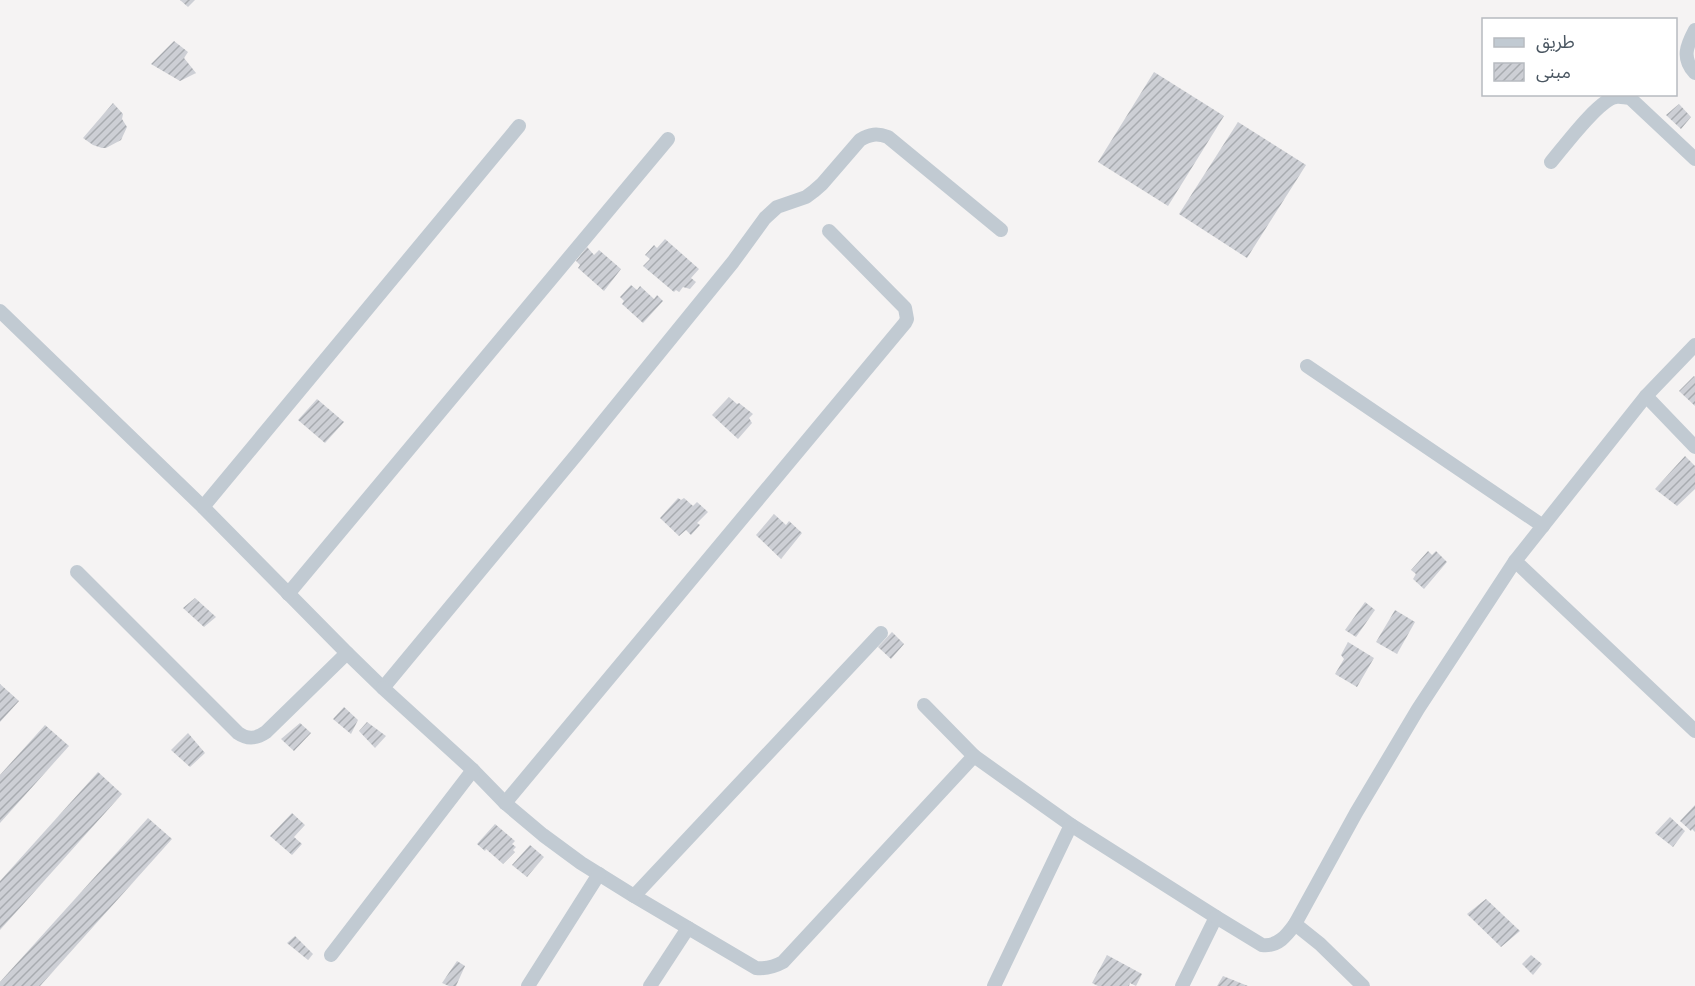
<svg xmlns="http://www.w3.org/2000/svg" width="1695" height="986" font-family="Arial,'Noto Sans Arabic',sans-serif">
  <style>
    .building { fill: url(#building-hatch) }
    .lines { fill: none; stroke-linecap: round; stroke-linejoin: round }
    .minor { stroke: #c1cad2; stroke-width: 14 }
  </style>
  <defs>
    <pattern id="building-hatch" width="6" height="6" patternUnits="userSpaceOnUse" patternTransform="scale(1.5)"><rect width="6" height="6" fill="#cdcfd5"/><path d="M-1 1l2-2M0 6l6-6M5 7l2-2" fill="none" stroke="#a8abb0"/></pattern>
  </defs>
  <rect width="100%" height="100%" fill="#f5f3f3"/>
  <g class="building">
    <path d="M180,0h15l-7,7z"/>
    <path d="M174,41l14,11 -4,6 12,15 -16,8 -29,-17z"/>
    <path d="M1154,72l70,44 -56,90 -70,-44z"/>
    <path d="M113,103l10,11 -1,5 5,8 -6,13 -15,8h-4l-9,-3 -10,-7z"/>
    <path d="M1679,104l12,13 -10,12 -15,-14z"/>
    <path d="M1238,122l68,43 -59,93 -68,-44z"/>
    <path d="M665,239l34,30 -8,9 5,4 -6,7 -7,-2 -4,5 -3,-2 -2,2 -31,-26 7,-7 -5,-4 9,-10 3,3z"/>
    <path d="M587,247l7,8 5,-5 22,19 -17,22 -26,-23 2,-3 -4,-4z"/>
    <path d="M631,285l6,5 3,-4 14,13 3,-4 6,6 -20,22 -21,-19 2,-3 -4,-4z"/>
    <path d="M1694,376l1,1v29l-16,-15z"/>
    <path d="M729,397l8,7 2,-1 14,11 -4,4 3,5 -14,16 -26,-24z"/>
    <path d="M317,399l27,23 -19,21 -27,-23z"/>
    <path d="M1685,456l10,10v23l-18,17 -22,-17z"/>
    <path d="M678,498l3,2 3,-2 9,8 4,-4 11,10 -11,11 3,2 -9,10 -5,-5 -7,6 -19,-18z"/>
    <path d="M774,514l12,11 3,-4 13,12 -21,26 -25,-24z"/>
    <path d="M1428,551l4,4 4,-4 11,11 -23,27 -11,-10 3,-5 -5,-4z"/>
    <path d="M195,598l21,19 -12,10 -21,-19z"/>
    <path d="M1365,602l10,8 -19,27 -11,-7z"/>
    <path d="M1395,610l20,12 -18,32 -21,-12z"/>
    <path d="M892,632l12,12 -13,15 -13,-12z"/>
    <path d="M1348,642l26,16 -17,29 -22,-13 9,-15 -3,-4z"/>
    <path d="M0,684l19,17 -19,21z"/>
    <path d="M344,707l14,13 -7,14 -18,-15z"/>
    <path d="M367,722l19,14 -11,12 -16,-17z"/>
    <path d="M300,723l11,10 -17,18 -13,-12z"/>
    <path d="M45,725l24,21 -69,77v-48z"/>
    <path d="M188,733l17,20 -15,14 -19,-17z"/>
    <path d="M98,772l24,22 -122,136v-49z"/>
    <path d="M1695,805v27l-3,-3 -1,2 -11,-10z"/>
    <path d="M292,813l13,12 -11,12 8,7 -10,11 -22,-19z"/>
    <path d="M1670,817l15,14 -12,16 -18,-14z"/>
    <path d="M148,818l24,21 -132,147h-40v-4z"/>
    <path d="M495,824l20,17 -3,3 4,3 -3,3 2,2 -12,12 -17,-15 -1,2 -8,-7z"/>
    <path d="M530,845l14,12 -17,20 -15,-12z"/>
    <path d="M1486,899l34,32 -19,16 -34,-33z"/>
    <path d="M295,936l18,18 -5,6 -21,-17z"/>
    <path d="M1107,955l35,19 -6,12 -6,-3 -1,3h-31l-6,-3z"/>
    <path d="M1531,955l11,9 -9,11 -11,-11z"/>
    <path d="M457,961l8,5 -9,20h-7l-7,-3z"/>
    <path d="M1223,976l25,10h-31z"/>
  </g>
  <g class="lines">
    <g class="minor">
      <path d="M1695,30c-8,15 -14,28 0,43"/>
      <path d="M1551,162c12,-14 48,-63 65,-65 4,-1 10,1 14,1l65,61"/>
      <path d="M0,311l203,196 144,146 36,35 194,-234 156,-192 32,-44 12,-11 29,-10 8,-6 8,-7 38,-44c10,-6 17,-7 28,-3l113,93"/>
      <path d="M1307,366l236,160"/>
      <path d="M1646,396l49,51"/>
      <path d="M203,507l316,-381"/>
      <path d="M1515,561l180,170"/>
      <path d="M77,572l161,161c10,7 18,6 28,-1l81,-79"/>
      <path d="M288,594l380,-455"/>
      <path d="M383,688l90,82 32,33 38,32 38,28 53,33 122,72c11,1 18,-1 27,-6l191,-206 -50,-51"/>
      <path d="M974,756l97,69 145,92 -34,69"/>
      <path d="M505,803l400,-480 2,-4 -2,-11 -76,-77"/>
      <path d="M634,896l247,-263"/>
      <path d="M1216,917l46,28c16,2 25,-10 33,-21l61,-111 62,-104 97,-148 131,-165 49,-51"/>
      <path d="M1295,924l25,20 43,42"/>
      <path d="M331,955l142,-185"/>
      <path d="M528,986l71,-112"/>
      <path d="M650,986l38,-58"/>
      <path d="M994,986l77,-161"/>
    </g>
  </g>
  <rect x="1482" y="18" width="195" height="78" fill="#ffffff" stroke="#b7bbc0" stroke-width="1.5"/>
  <rect x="1494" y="38" width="30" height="9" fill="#c1cad2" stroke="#b7bbc0" stroke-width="1.5"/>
  <text x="1536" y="48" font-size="18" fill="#4a5661">طريق</text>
  <rect x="1494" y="63" width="30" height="18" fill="url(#building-hatch)" stroke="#b7bbc0" stroke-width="1.5"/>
  <text x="1536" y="78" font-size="18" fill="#4a5661">مبنى</text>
</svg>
